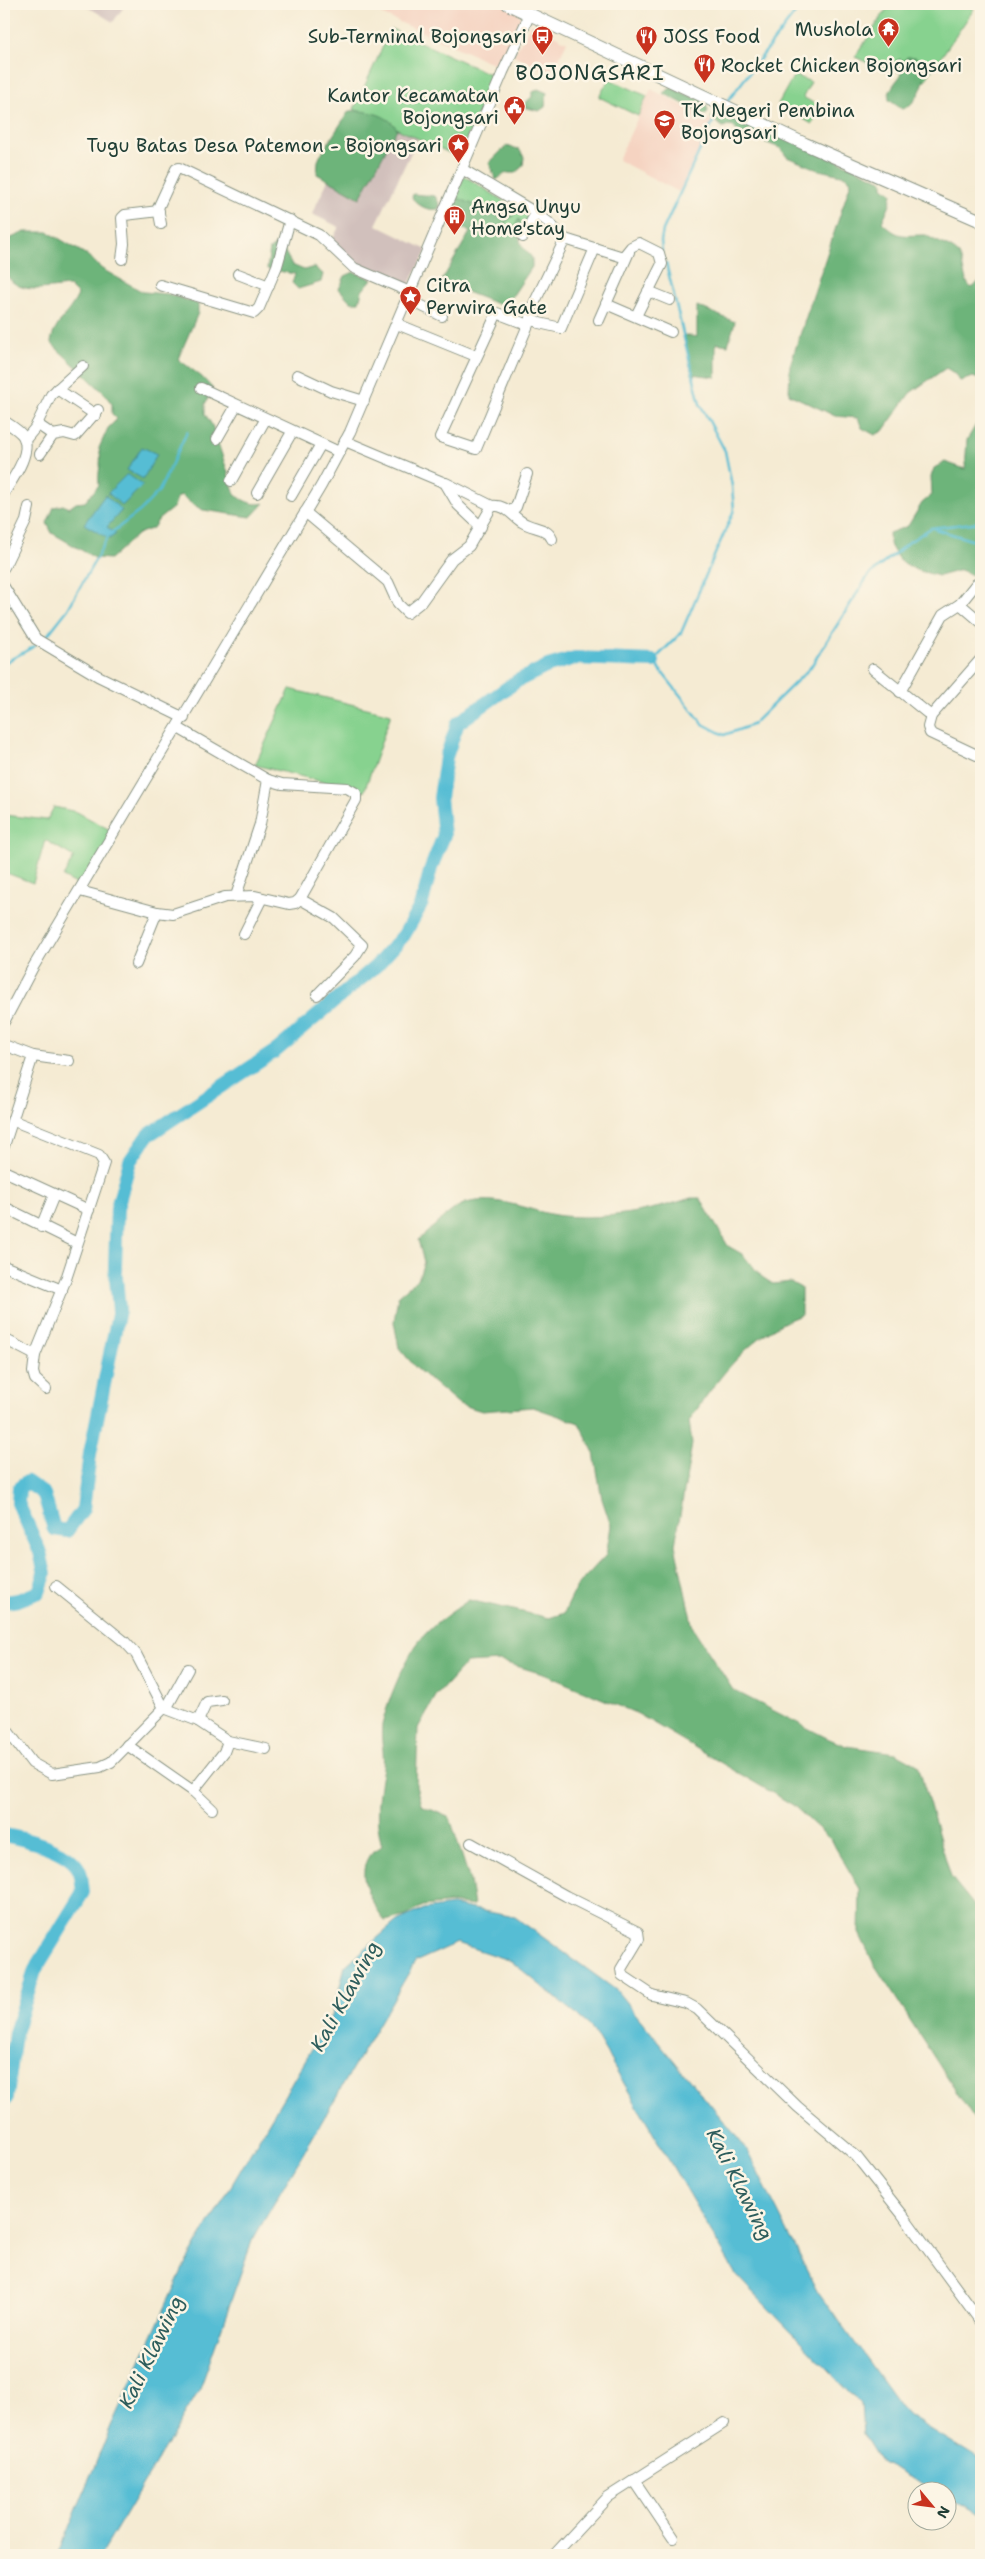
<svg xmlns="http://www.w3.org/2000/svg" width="985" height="2559" font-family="'Shantell Sans',sans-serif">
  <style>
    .built { fill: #f5d3c1 }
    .industrial { fill: #d1c0bc }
    .green { fill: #87d28f; stroke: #538862 }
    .forest { fill: #6db47a; stroke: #467857 }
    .water { fill: #56bdd4; stroke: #3a7d84 }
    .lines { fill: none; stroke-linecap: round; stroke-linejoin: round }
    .stream { stroke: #56bdd4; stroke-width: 2.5 }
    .river { stroke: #56bdd4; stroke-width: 14 }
    .minor-casing { stroke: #8a9484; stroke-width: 12 }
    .major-casing { stroke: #8a9484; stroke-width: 14 }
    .minor { stroke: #fff; stroke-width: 10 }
    .major { stroke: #fff; stroke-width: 12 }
    .labels { text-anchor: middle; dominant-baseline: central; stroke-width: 5; stroke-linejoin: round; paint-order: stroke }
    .poi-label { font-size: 19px; fill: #1f3d34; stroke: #fcf5e5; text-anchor: start }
    .water-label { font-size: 20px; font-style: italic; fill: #2d5d5c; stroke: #fcf5e5 }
    .quarter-label { font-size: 21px; letter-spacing: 1px; fill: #1f3d34; stroke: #fcf5e5 }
  </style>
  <rect width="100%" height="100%" fill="#fcf5e5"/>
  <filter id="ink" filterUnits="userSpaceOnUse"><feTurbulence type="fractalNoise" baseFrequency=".02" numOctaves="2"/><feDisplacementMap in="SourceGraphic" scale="10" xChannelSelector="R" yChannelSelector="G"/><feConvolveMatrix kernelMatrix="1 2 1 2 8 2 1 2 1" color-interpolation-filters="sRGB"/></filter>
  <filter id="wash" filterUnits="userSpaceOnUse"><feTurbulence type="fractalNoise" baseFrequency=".0096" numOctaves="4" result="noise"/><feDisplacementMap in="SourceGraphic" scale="20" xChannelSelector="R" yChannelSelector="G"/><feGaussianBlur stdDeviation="1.12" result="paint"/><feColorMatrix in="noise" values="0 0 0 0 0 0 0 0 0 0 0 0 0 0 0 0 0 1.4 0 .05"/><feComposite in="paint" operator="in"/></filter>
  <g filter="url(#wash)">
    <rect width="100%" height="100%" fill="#f5ebd3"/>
    <g class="built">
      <path d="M375,4h125l17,8 6,9 -22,46 -129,-57z"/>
      <path d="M531,23l36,19 -16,32 -37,-19z"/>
      <path d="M651,89l61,32 -33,71 -61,-32z"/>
    </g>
    <g class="industrial">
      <path d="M83,4h43l-13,18z"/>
      <path d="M387,124l31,14 -42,87 51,25 -20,38 -51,-21 -25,-25 8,-15 -27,-13 17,-36z"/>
    </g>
    <g class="green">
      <path d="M890,4h73l11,5 -50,73 -32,-13 -2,4 -35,-16z"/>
      <path d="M391,29l105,48 -38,80 -104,-48z"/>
      <path d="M794,75l17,7 -8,15 19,11 -10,16 -34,-20z"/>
      <path d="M609,79l38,17 -9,20 -39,-19z"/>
      <path d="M464,176l64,40 -8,18 -68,-30z"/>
      <path d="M290,689l101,25 -27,78 -109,-27z"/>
      <path d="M54,807l23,5 37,20 -32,55 -19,-10 11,-20 -29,-17 -12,43 -29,-11v-57l43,5z"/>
    </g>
    <g class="forest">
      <path d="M907,57h8l9,6c5,14 -7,43 -22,46l-13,-9c-2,-9 7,-18 12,-25l-1,-5 -5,-3 1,-6 4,-2 4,2z"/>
      <path d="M671,88l34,14 3,9 -3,4 -42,-22z"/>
      <path d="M538,89l9,4 -2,14 -6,4 -15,-4 1,-4 7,-6v-4z"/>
      <path d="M719,107l164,74v6l9,6 -2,11 -8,18c17,17 21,13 44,13 9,7 29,12 33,20 6,11 3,24 12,33l10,-8v100l-8,-3 -13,4 -6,-8 -8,-5 -36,25 -27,38 -8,4 -13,-7 -4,-10 -23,-2 -46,-22 1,-29 61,-183 -5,-6 -27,-6 -32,-13 -7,-9 -28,-11 -8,2 -12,-14 -9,2 -12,-9z"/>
      <path d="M349,111c17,-1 39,3 48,18l-37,69 -43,-24 1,-13 3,-7z"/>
      <path d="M506,146l13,3 5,8 -1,9 -8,7h-9l-10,7 -7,-17z"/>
      <path d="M413,194l22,2 5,9 -2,4c-11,2 -19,-3 -26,-11z"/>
      <path d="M453,196l24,10 8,-1 14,12 3,-5 12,4 -9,6 3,5h6l5,-8c4,7 -1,14 1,21 1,8 8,12 12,18v9l-27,40 -64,-25 29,-50 -13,-7 -1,-10 -9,-5z"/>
      <path d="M25,232h23l39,23 15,14 41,23 25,2 30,10v9l-20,46 24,18 11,12 -8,15v10l7,11 23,69c8,7 18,12 29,9l-13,14 -48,-7 -11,-6 -11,-9 -4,3 -3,9 -15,12 -6,9 -15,6 -28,25 -15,-1 -43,-25 -5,-10 7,-16 9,-2 6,3 7,-5 9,-1 14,-17c-2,-13 4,-23 0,-37l9,-20 9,-9 -5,-5v-10l-9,-12 -52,-49c1,-16 19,-31 27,-48l-9,-9c-25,2 -55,11 -65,-17 -3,-7 0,-20 0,-28z"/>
      <path d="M280,243l12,22 12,5 10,-3 9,7 -2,8 -23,7 -6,-6 3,-9 -28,-5 3,-20z"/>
      <path d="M354,272l18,7 -10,12 -3,11h-8l-12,-13 6,-13z"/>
      <path d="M697,306l38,16 -7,23 -12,-2v34l-24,-3 -8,-39 13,2z"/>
      <path d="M981,416v163l-20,-9 -22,6 -23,-6 -17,-10 -9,-15 -1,-12 19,-7 14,-23 10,-8 -1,-18 3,-9 11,-6 20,7 2,-29z"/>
      <path d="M691,1198h9l28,48 14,8 20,23 11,7 17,-2 11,6v27c-50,18 -83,63 -112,106l3,23 -17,101 18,83 40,62 94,48 19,8 50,7 22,12 33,112 26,32 4,28v193l-107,-166 -15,-31 1,-44 -29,-49 -38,-35 -155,-91 -92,-39 -46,-14 -34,2 -30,33 -18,32 -2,58 5,19 29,13 20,63 4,25 -23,-3 -28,3 -17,10 -21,5c-12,-17 -30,-44 -16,-65 2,-4 9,-7 13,-10 -8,-30 -4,-49 1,-79 2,-13 -3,-28 -1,-42 6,-25 19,-56 33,-78 12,-19 35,-34 54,-47l80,18 15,-5 13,-27 29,-31 5,-29 -9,-27 -8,-46 -15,-30 -46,-16 -51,4 -23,-7 -43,-36 -17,-20 -5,-26 4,-26 20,-17 6,-17 -6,-22c13,-10 33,-32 48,-37 34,-9 65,10 97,13 42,4 88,-5 128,-18z"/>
    </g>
    <g class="water">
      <path d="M142,447l15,7 -14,25 -16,-9z"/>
      <path d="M127,474l16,11 -21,21 -14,-13z"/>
      <path d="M105,495l17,15 -15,17 9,7 -7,5 -25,-15z"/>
      <path d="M452,1905l63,12 101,73 129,157 72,143 89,124 75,46v54l-33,-17v-5l-12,-1 -55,-28 -18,-29 -2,-30 -125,-129 -145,-248 -80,-66 -54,-18 -42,19 -163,279 -52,148 -99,166h-43l53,-129 73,-160 149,-253 12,-47 52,-45 27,-12z"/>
    </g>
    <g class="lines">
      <g class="stream">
        <path d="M727,102l75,-98"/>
        <path d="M662,251l-1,-10 2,-11 53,-115 5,-7"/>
        <path d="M666,263l34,141 25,47 7,35 2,24 -53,123 -28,28 50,63 21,11 28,-10 58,-57 58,-92 41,-34 22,-14 50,-6"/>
        <path d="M935,529l46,14"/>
        <path d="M111,533l29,-22 19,-20 28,-59"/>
        <path d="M46,637l22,-28 40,-72"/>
        <path d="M4,663l31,-17"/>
      </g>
      <g class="river">
        <path d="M4,1602l14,-2 21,-8 6,-18 -5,-22 -22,-49 1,-15 8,-6 17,12 10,35 13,2 16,-22 7,-55 29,-144 -4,-43 2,-59 13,-47 17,-25 130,-86 99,-84 28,-31 18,-32 9,-35 13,-33 -4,-37 6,-41 12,-34 59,-42 31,-15 27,-8 78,3"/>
        <path d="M4,1835c21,4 68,15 76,37 2,6 2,14 3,20l-48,78 -20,63 -8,64 -3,4"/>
      </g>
    </g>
  </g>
  <g filter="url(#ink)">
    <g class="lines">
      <defs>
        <g id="minor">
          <path d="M462,169l74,44 12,9 17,17 58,18 8,-10 8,-4 20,10 3,11 -26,52"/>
          <path d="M161,224l-3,-16 18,-39 3,-1 140,67 35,33 56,24"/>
          <path d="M523,237l13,-24"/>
          <path d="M565,239l-34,71 -1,7 9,6 22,5 34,-80"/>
          <path d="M122,259l2,-15 -2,-26 3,-3 34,-4"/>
          <path d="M238,274l31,12"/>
          <path d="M160,285l94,28 5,-5 18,-42 13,-46"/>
          <path d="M648,291l22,9"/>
          <path d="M408,299l34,17"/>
          <path d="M606,304l65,28"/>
          <path d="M497,313l31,12 -52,124 -36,-12z"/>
          <path d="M599,320l30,-68"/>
          <path d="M397,324l79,32"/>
          <path d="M297,375l34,16 33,10"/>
          <path d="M201,388l138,64"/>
          <path d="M57,389l39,26"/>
          <path d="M4,421c6,4 15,9 19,15 10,16 -11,44 -19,57"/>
          <path d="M37,424l16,11"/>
          <path d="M217,439l19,-33"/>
          <path d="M25,440l10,-12 16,-33 32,-29"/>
          <path d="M345,441l100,42 13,22 23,22"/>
          <path d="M40,454l13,-19 11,-2 11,3 23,-26"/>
          <path d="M231,481l34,-61"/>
          <path d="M446,483l46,23"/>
          <path d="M257,493l35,-61"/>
          <path d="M291,496l30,-52"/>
          <path d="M511,511l5,-4 11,-33"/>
          <path d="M305,512l83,70 10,22 9,9 14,-11 31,-43 17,-13 23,-40c14,-2 20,10 30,16 11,7 25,5 30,17"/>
          <path d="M4,567l22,-46 3,-14"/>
          <path d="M4,587l32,52 62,37 86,42"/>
          <path d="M960,604l21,18"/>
          <path d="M981,659l-50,57 -3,11 2,6 51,24"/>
          <path d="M873,669l58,47"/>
          <path d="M900,692l43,-77 17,-11 16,-20"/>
          <path d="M80,891l77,21 16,2 52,-17 30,-1 34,8 6,-1 5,-4 56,-99v-7l-9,-5 -65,-4 -14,-4 -90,-52"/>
          <path d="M236,896l24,-72 8,-44"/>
          <path d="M300,899l34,19 28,27 -7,11 -38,39"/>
          <path d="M244,934l18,-36"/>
          <path d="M136,964l21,-52"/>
          <path d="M4,1022l28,-53 289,-483 29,-54 153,-360 27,-58"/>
          <path d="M4,1045l29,11 -29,90"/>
          <path d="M33,1056l36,5"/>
          <path d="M14,1121l85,34 5,8 -38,116 -31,76 -2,17 2,7 11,10"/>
          <path d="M4,1171l85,39"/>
          <path d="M4,1207l73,36"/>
          <path d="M41,1227l13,-32"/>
          <path d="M4,1266l58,24"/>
          <path d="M6,1340l29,15"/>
          <path d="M56,1586l69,56 11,12 28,54"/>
          <path d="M166,1709l22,-40"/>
          <path d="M198,1721l9,-19 15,-2"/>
          <path d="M4,1726l28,37 20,11 48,-7 11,-5 53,-54 34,13 30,20 38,8"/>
          <path d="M127,1745l66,46"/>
          <path d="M212,1809l-19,-18 31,-39 4,-11"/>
          <path d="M471,1843l95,53 72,36 1,7 -18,30 1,6 30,20 34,8 11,6 101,98 58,49 46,58 79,108"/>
          <path d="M634,2480l39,58"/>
          <path d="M554,2555l54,-58 116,-74"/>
        </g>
        <path id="major" d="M508,4l297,140 176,77"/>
      </defs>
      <use href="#minor" class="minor-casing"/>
      <use href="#major" class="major-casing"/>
      <use href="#minor" class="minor"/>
      <use href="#major" class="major"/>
    </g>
  </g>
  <defs>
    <symbol id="temple-pin" viewBox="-11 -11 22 30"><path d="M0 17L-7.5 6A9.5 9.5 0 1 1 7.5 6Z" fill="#c8321e" stroke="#fcf5e5"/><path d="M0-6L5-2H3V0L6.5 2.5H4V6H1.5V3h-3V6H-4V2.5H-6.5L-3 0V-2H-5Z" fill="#fff"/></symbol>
    <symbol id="bus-pin" viewBox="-11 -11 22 30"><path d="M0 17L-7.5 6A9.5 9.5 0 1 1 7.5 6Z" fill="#c8321e" stroke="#fcf5e5"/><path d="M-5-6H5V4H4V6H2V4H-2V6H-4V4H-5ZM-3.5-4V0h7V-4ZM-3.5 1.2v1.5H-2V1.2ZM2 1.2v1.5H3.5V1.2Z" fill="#fff"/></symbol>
    <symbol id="restaurant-pin" viewBox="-11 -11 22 30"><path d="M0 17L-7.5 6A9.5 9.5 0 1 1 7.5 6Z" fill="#c8321e" stroke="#fcf5e5"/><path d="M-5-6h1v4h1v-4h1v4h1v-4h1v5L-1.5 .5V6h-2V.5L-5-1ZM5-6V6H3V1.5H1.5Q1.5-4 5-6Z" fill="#fff"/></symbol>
    <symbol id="civic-pin" viewBox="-11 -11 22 30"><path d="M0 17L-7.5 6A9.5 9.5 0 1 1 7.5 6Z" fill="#c8321e" stroke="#fcf5e5"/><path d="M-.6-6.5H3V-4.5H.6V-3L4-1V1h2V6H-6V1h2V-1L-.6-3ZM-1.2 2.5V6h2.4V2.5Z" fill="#fff"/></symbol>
    <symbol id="school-pin" viewBox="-11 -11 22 30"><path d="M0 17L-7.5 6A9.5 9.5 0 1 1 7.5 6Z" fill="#c8321e" stroke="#fcf5e5"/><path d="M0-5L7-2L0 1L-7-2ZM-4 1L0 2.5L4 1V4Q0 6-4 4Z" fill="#fff"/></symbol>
    <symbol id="sight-pin" viewBox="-11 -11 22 30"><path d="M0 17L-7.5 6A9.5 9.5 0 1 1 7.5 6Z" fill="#c8321e" stroke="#fcf5e5"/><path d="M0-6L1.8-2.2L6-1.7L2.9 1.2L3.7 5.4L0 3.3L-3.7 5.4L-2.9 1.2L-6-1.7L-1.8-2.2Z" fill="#fff"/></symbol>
    <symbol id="building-pin" viewBox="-11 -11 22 30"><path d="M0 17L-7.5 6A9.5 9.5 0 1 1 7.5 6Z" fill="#c8321e" stroke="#fcf5e5"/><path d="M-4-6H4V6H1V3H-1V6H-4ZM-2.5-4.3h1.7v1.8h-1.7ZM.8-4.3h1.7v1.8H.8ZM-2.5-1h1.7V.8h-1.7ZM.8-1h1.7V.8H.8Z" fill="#fff"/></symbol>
  </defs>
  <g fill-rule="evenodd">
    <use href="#temple-pin" x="876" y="16" width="25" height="34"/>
    <use href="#bus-pin" x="530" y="24" width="25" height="34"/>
    <use href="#restaurant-pin" x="634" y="24" width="25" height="34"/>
    <use href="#restaurant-pin" x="692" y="52" width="25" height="34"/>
    <use href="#civic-pin" x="502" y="94" width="25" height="34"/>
    <use href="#school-pin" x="652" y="108" width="25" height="34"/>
    <use href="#sight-pin" x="446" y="132" width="25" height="34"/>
    <use href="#building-pin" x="442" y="204" width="25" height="34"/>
    <use href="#sight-pin" x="398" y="284" width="25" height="34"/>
  </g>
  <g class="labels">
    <g class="poi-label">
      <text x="873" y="29" text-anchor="end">Mushola</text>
      <text x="527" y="36" text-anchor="end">Sub-Terminal Bojongsari</text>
      <text x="663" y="36">JOSS Food</text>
      <text x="721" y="65">Rocket Chicken Bojongsari</text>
      <text x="499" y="95" text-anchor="end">Kantor Kecamatan<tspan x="499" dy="22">Bojongsari</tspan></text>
      <text x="681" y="110">TK Negeri Pembina<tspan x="681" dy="22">Bojongsari</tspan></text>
      <text x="442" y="145" text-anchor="end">Tugu Batas Desa Patemon - Bojongsari</text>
      <text x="471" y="206">Angsa Unyu<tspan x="471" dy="22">Home'stay</tspan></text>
      <text x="426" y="285">Citra<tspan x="426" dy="22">Perwira Gate</tspan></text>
    </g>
    <g class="water-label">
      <text transform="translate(345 1996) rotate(-61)">Kali Klawing</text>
      <text transform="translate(740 2184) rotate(63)">Kali Klawing</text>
      <text transform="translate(151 2352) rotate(-64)">Kali Klawing</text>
    </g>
    <g class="quarter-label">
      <text x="590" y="73">BOJONGSARI</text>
    </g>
  </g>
  <rect width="985" height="2559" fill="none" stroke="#fcf5e5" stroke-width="20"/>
  <g transform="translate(932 2506) rotate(119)"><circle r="24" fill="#fcf5e5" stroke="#a4ab9e"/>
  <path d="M0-4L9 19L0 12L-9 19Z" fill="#c8321e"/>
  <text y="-8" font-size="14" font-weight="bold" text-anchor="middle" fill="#1f3d34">N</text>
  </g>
</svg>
